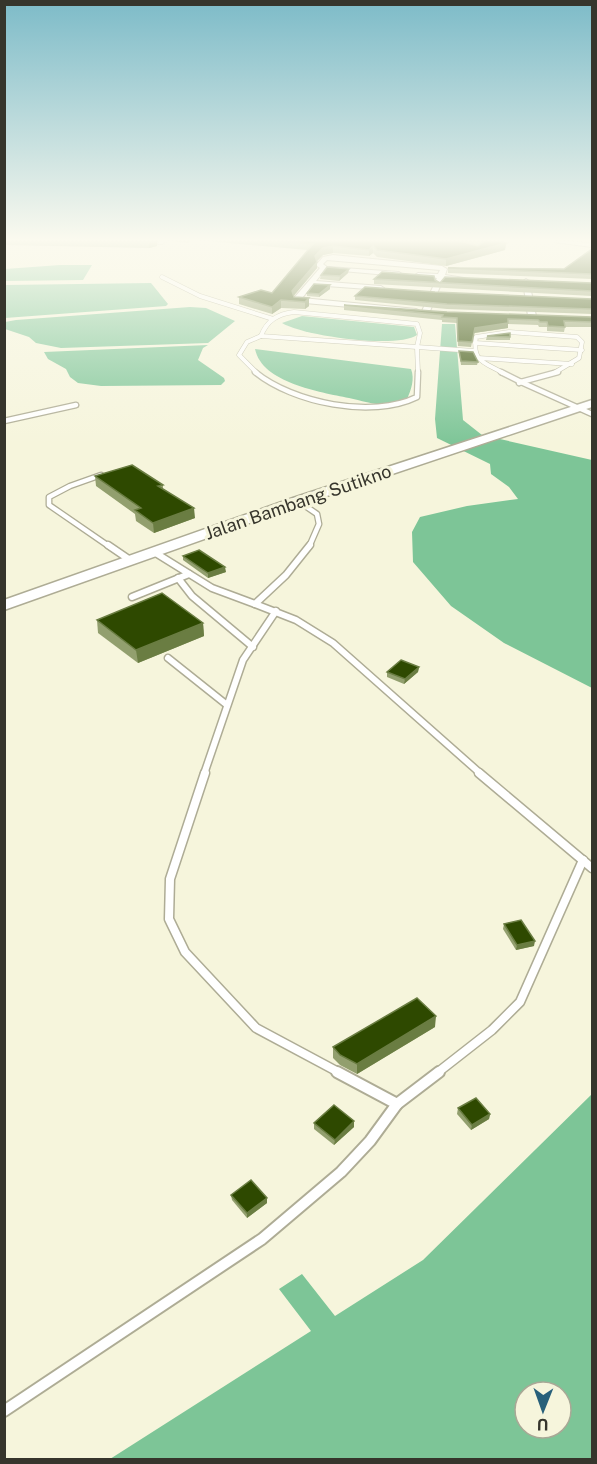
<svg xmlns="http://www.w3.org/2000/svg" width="597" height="1464" font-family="'Public Sans',sans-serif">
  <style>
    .water { fill: #7dc597; fill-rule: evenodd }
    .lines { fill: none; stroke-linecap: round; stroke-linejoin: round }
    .service-far4-casing { stroke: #aeac95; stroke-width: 5 }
    .service-far3-casing { stroke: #aeac95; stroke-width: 7 }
    .service-far2-casing { stroke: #aeac95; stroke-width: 9 }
    .service-far1-casing { stroke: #aeac95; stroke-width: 11 }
    .service-casing { stroke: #aeac95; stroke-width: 14 }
    .minor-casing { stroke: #aeac95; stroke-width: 2 }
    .tertiary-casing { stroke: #aeac95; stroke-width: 3 }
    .service-far4 { stroke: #fff; stroke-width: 4 }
    .service-far3 { stroke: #fff; stroke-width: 4.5 }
    .service-far2 { stroke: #fff; stroke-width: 6 }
    .service-far1 { stroke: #fff; stroke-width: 8 }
    .service { stroke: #fff; stroke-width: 10 }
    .minor { fill: #fff; fill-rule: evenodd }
    .tertiary { fill: #fff; fill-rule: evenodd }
    .wall { fill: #929f6e }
    .shaded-wall { fill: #6a7d42 }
    .building { fill: #2e4900; stroke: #6a7d42; stroke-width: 1.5 }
    .labels { text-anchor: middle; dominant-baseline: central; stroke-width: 6; stroke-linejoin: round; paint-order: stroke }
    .far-street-label { font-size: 18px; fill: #36352c; stroke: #f6f5dc }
  </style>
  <rect width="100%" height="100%" fill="#f6f5dc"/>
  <g class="water">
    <path d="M60,265h32l-9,15 -78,1v-12z"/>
    <path d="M151,283l17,21 -2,2 -161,12v-33z"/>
    <path d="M190,307l16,1 29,13 -27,22 -147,5 -25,-5 -7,-6 -24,-8v-7l11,-2z"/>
    <path d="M302,316l112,11 3,8c-20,14 -114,1 -135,-12z"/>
    <path d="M442,324h13l8,96 19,15 110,25v228l-88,-45 -53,-37 -38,-44 -1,-30 8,-15 47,-11 51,-7 -9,-12 -18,-13 -1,-10 -53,-26 -2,-19z"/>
    <path d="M208,345l-5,3 -5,12 26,18 1,3 -4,4 -120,1 -23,-3 -8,-6 -4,-8 -18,-10 -4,-7z"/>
    <path d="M255,349l156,20c4,10 0,21 -4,30 -4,2 -8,5 -13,5 -14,3 -31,-3 -45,-6 -29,-6 -87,-15 -94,-49z"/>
    <path d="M592,1094v365h-482l201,-128 -32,-42 23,-15 33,42 88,-56zM525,1392h36v36h-36z"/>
  </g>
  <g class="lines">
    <defs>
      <g id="service-far4">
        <path d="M162,277l38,19 73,23"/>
        <path d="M261,336l156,11"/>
        <path d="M261,336c6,-16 17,-22 33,-24l123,12 3,9 -3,14"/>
        <path d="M475,343l107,7"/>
        <path d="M417,347l57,4"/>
        <path d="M417,347l1,26"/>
        <path d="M478,358l94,6"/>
        <path d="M257,373l-18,-18 8,-13 14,-6"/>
        <path d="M503,373c-19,-11 -31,-11 -27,-36l33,-5 68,5 5,5 -3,16 -25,15"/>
      </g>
      <g id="service-far3">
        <path d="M255,372c38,31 117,47 162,25l1,-25"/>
        <path d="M501,372l20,10"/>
        <path d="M521,382l71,32"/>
        <path d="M521,382l37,-10"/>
        <path d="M519,383l2,-1"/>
        <path d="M4,421l72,-16"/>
        <path d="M101,475l-31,11 -21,11v8l61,42"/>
        <path d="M298,501l19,13 2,10 -10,23"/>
      </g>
      <g id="service-far2">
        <path d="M108,545l22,15"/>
        <path d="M310,545l-24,30 -31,29 41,16 37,23 148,131"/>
        <path d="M154,552l58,36 43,16"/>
        <path d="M178,578l14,18 61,51"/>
        <path d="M132,597l57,-23"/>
        <path d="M168,658l59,47"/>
        <path d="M204,774l39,-114 33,-49"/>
      </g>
      <g id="service-far1">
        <path d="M205,773l-35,106 -1,40 16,33 71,76 84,45"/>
        <path d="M479,773l113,95"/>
        <path d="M437,1073l55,-43 28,-28 63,-142"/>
      </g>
      <g id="service">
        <path d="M397,1104l42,-32"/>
        <path d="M4,1411l258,-172 79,-67 29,-31 27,-37 -60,-32"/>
      </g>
      <g id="minor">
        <path d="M160,240h8l-6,4h-4z"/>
        <path d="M551,240l41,3v4l-38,-5z"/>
        <path d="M333,255l109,11 5,3 -2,6 19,3 -3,2 -18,-1 -13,32 -4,2 -4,-2 15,-33 -22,-3 3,-2 20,1 2,-4 -113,-10 -4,4 4,3 -11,14 65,5 3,2 -3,2 -68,-5 -11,13 114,11 4,2 -4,2 -122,-11v-4l26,-30 -3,-2v-2l6,-7z"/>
        <path d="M329,267l70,5 3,2 -3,2 -68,-6z"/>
        <path d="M526,279l3,2 7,35 -4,2 -4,-2 -5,-35z"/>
      </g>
      <path id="tertiary" d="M592,400v7l-289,97 -299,106v-10l289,-102z"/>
    </defs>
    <use href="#service-far4" class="service-far4-casing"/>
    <use href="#service-far3" class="service-far3-casing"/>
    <use href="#service-far2" class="service-far2-casing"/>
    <use href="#service-far1" class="service-far1-casing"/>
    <use href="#service" class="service-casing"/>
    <use href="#minor" class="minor-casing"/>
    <use href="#tertiary" class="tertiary-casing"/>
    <use href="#service-far4" class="service-far4"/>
    <use href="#service-far3" class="service-far3"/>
    <use href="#service-far2" class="service-far2"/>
    <use href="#service-far1" class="service-far1"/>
    <use href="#service" class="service"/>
    <use href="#minor" class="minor"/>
    <use href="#tertiary" class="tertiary"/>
  </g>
  <g class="wall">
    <path d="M4,240h154l-1,2v4l-8,2 -145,-3z"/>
    <path d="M169,240h22l-3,3 -18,-2z"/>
    <path d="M195,240h77l206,6 -19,-6h36l11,3 -1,7 -59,16 -69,-9 -4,-4 -4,3 -36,-3 -10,2 -6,6v7l-24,28 1,1 15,1v8l-4,3 -24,-1 -9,6 -33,-10v-7l33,-4 36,-43z"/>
    <path d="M592,249v31v-1l-144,-6v-5l116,1z"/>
    <path d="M349,269l-1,4 -9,8 -19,-2 1,-4z"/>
    <path d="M374,279l61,1 5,3h152v13l-218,-12z"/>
    <path d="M330,289l-11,8 -12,-1v-3z"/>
    <path d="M435,292l157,7v16v-1l-145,-5 -92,-9v-4z"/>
    <path d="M344,305l103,7 145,5v10h-27l-1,5 -17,-1v-4h-8l-1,-2 -30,-1v4l-34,5 -3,14 -13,-1 -1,-23 -15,-1v-2l-98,-10z"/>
    <path d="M487,336l23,1v3h-24z"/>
    <path d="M459,351l19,11 -1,3h-16z"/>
    <path d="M95,476l68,9v4l32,29 -41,15 -18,-12 -1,-7 -39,-28z"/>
    <path d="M183,556l43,16 -18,6 -25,-18z"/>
    <path d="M97,620l106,3 1,13 -66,27 -40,-30z"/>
    <path d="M419,667l-1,5 -14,12 -17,-7v-5z"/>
    <path d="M504,924l30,22 -18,4 -13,-21z"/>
    <path d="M435,1027l-78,47 -17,-9 -7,-7v-11z"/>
    <path d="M458,1108l32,6 -1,5 -18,11 -14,-16z"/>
    <path d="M314,1123l40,4 -20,18 -20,-16z"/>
    <path d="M231,1195l36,8 -20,15 -15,-18z"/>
  </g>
  <g class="shaded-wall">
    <path d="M153,240h5l-1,2v4l-8,2v-7z"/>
    <path d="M506,243l-1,7 -59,16v-7z"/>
    <path d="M333,246v7l-10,2 -8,8v-7l8,-8z"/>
    <path d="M373,246v7l-4,3v-6z"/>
    <path d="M317,262v6l-25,30v-7z"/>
    <path d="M349,269l-1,4 -9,8 1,-5z"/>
    <path d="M330,285v4l-11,8v-3z"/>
    <path d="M309,298v8l-4,3v-7z"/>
    <path d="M281,300v8l-9,6v-7z"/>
    <path d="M508,323v5l-34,5 -3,14 4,-19z"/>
    <path d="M194,508l1,10 -41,15 -1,-10z"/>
    <path d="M225,567l1,5 -18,6v-5z"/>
    <path d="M203,623l1,13 -66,27 -2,-13z"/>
    <path d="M419,667l-1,5 -14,12 1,-5z"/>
    <path d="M535,941l-1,5 -18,4 1,-5z"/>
    <path d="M436,1016l-1,11 -78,47v-10z"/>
    <path d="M490,1114l-1,5 -18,11 1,-5z"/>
    <path d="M354,1121v6l-20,18 1,-5z"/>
    <path d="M267,1198v5l-20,15v-5z"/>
  </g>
  <g class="building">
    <path d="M96,240h57l-4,1z"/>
    <path d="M272,240h184l22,6 6,-5 -4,-1h15l11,3 -60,16 -69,-9 -4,-4 -4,4 -36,-4 -10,2 -8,8 2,6 -25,29 2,6 15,1 -4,4 -24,-2 -9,7 -33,-10 22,-7 11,3 41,-49z"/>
    <path d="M592,249v25l-144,-6 116,1z"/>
    <path d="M327,267l22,2 -9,7 -19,-1z"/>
    <path d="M382,272l52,4 1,4 5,3 5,-6 147,6v8l-218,-12z"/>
    <path d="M314,284l16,1 -11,9 -12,-1z"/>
    <path d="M365,287l70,5 157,7v10l-145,-5 -92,-8z"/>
    <path d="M344,305l103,7 145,5v5l-28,-1 1,6 -17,-1 -1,-4h-7l-2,-2 -30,-1v4l-33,5 -3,14 -14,-1 -1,-23 -15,-1 1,-2z"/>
    <path d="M510,333v4l-23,-1z"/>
    <path d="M459,351l14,1 5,10 -17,-1z"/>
    <path d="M132,465l31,20 -5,1 36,22 -41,15 -18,-13 6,-2 -46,-32z"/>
    <path d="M199,550l26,17 -17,6 -25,-17z"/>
    <path d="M162,593l41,30 -67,27 -39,-30z"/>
    <path d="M401,660l18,7 -14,12 -18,-7z"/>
    <path d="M521,920l14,21 -18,4 -13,-21z"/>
    <path d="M417,998l19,18 -79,48 -17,-9 -7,-8z"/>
    <path d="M476,1098l14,16 -18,11 -14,-17z"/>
    <path d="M334,1105l20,16 -19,19 -21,-17z"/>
    <path d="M251,1180l16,18 -20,15 -16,-18z"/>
  </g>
  <linearGradient id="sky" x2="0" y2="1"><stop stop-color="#7dbbc8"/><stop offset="0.54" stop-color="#fbfaef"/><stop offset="1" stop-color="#fbfaef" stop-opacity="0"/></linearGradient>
  <rect width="597" height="445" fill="url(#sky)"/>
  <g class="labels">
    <g class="far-street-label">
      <text transform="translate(298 502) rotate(-19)">Jalan Bambang Sutikno</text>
    </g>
  </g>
  <rect width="597" height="1464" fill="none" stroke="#36352c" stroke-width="12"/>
  <g transform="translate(543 1410) rotate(181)"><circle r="28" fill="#f6f5dc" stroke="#a9a896" stroke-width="1.5"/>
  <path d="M0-4.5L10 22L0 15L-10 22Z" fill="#28607a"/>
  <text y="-9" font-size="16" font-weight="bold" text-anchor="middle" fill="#36352c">U</text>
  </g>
</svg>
